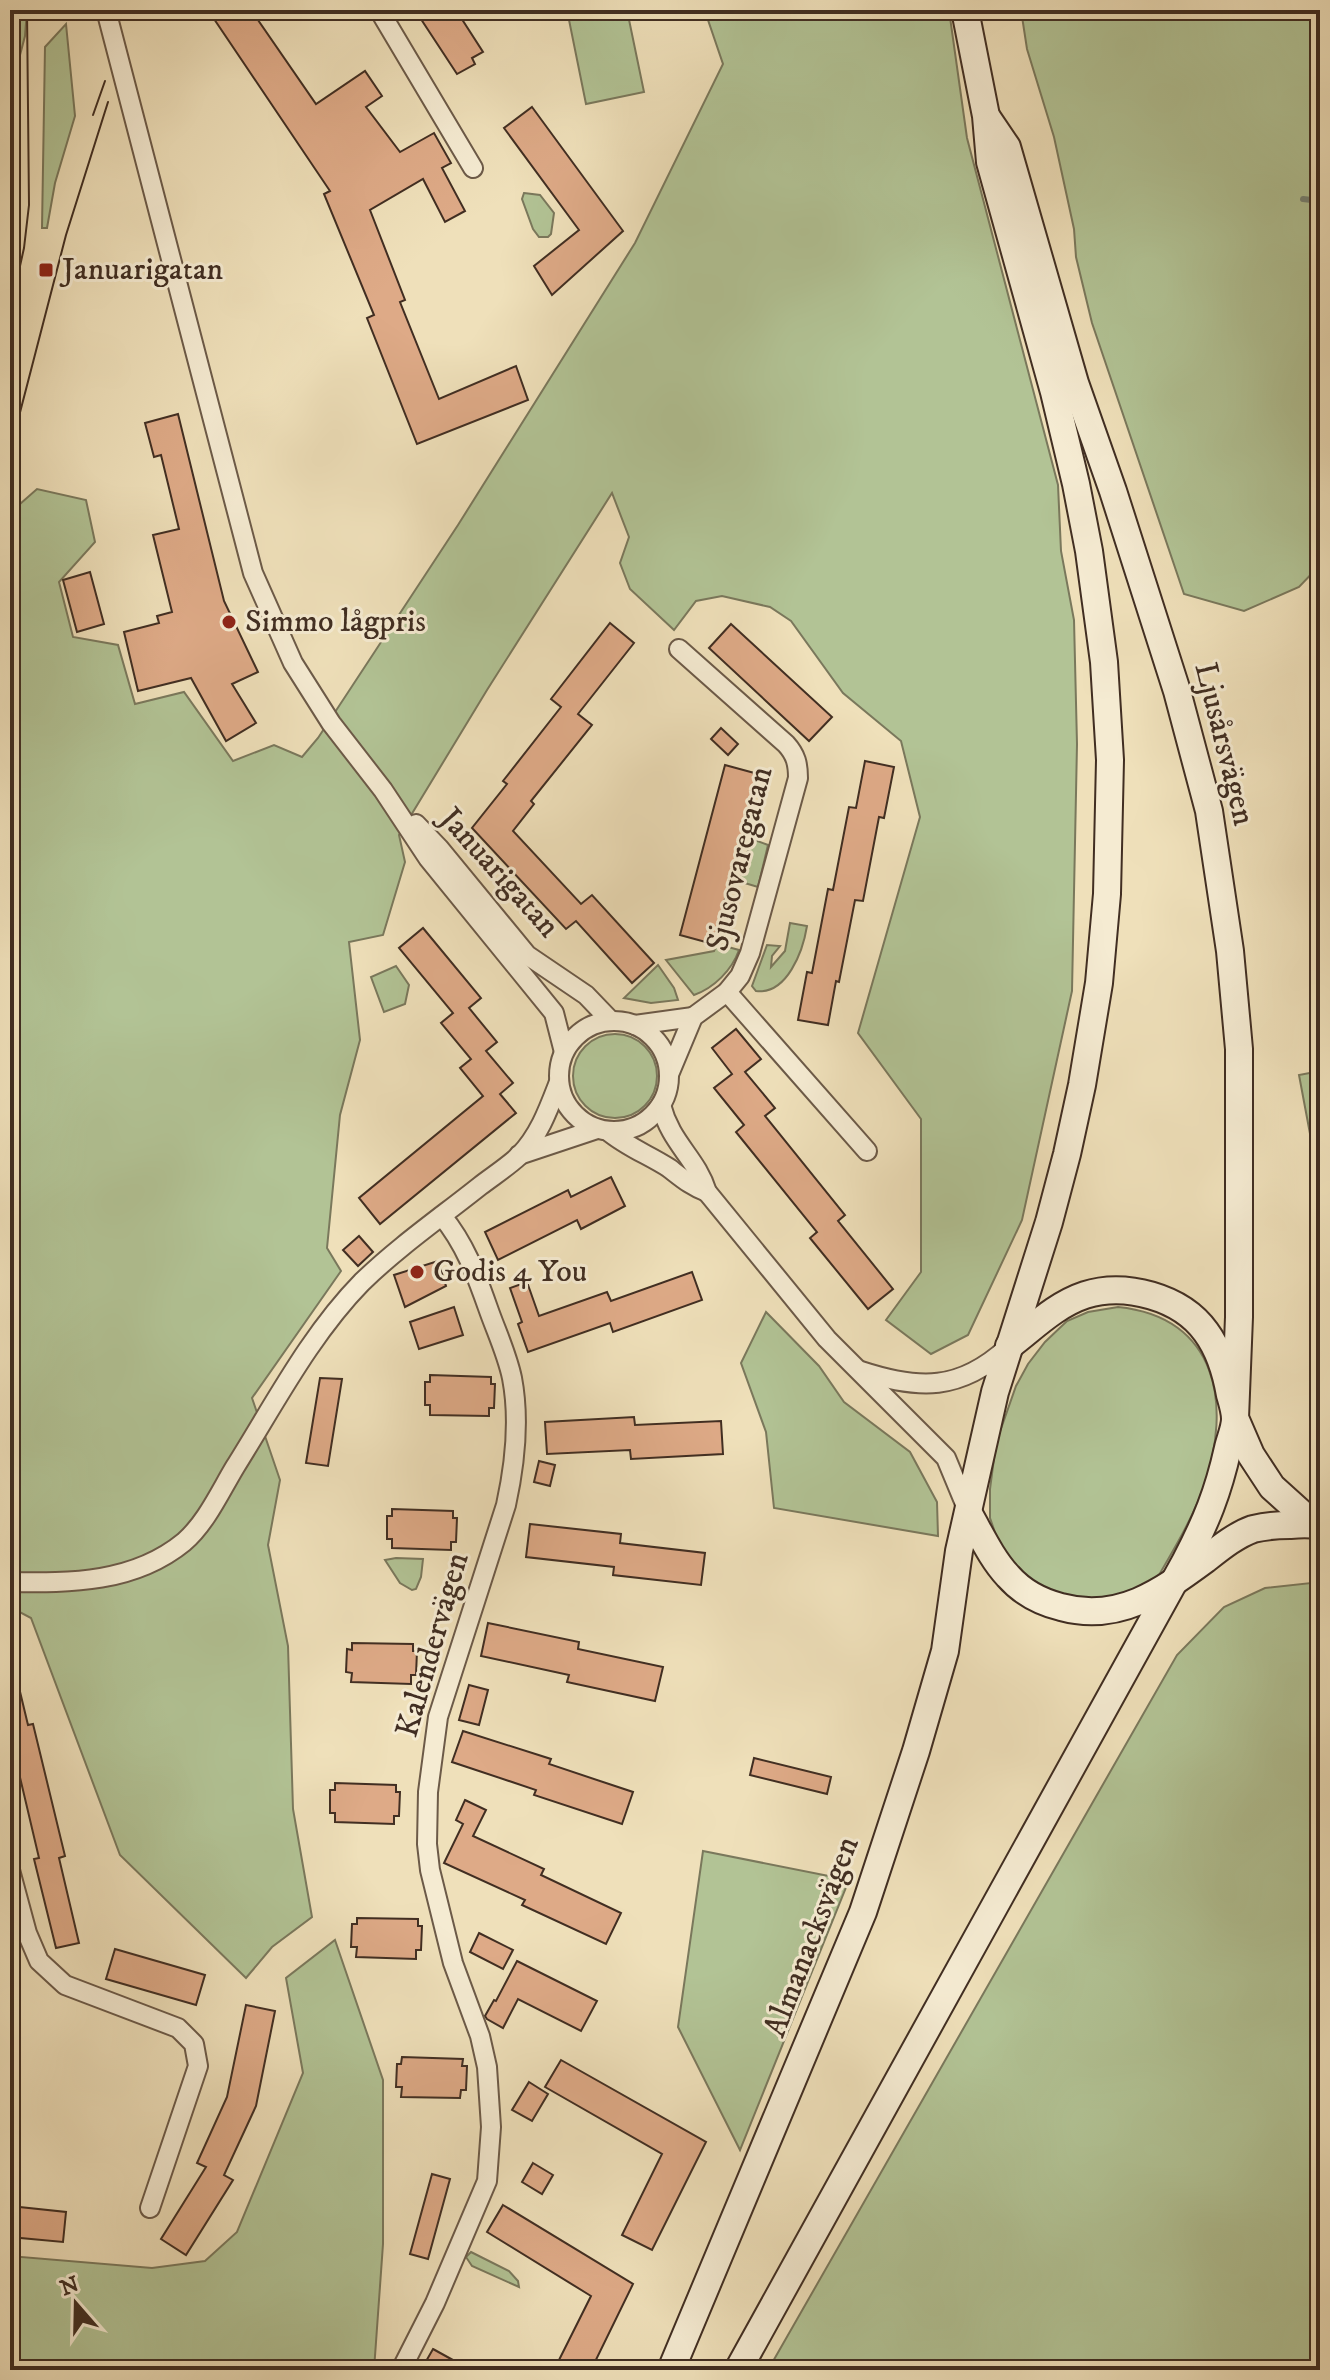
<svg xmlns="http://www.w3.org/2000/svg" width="1330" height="2380" font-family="'IM FELL DW Pica',serif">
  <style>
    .green { fill: #b2c395; stroke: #7a785c; stroke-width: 2 }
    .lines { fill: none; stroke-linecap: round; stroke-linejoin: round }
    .stream { stroke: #768477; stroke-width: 6 }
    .building { fill: #deaa87; stroke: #412e22; stroke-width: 2 }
    .street-casing { stroke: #6c5a48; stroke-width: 22 }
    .secondary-casing { stroke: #412e22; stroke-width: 30 }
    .street { stroke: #f5ebd2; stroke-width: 18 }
    .secondary { stroke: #f5ebd2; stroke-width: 26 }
    .tram { stroke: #412e22; stroke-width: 2 }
    .poi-dot { fill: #8f2418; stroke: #f5ebd2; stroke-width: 3 }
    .labels { text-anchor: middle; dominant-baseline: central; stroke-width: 6; stroke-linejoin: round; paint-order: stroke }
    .poi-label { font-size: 32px; fill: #412e22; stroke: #f5ebd2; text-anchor: start }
    .street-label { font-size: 32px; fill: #412e22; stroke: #f5ebd2 }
  </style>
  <rect width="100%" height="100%" fill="#efe0ba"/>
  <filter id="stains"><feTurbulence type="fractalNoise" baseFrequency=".0025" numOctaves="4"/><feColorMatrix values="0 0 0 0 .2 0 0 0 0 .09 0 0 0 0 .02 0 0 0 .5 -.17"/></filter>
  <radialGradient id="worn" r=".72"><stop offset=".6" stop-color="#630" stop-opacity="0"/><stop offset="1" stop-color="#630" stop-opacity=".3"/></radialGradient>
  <g class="green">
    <path d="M10,10h17l-2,26 -10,38v133l-5,1z"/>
    <path d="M567,10h60l17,82 -58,12z"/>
    <path d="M715,10h234l18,128 91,347 3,66 13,69 3,124 -5,247 -50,229 -54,115 -37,19 -45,-34 35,-48v-153l-63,-86 62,-216 -19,-76 -58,-48 -52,-72 -21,-14 -48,-11 -26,5 -22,29 -44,-41 -10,-26 9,-26 -17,-44 -125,197 -88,145 6,27 -22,73 -34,7 11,98 -20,75 -13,133 14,23 -89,127 28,82 -12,65 20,101 5,163 19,108 -40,30 -26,31 -126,-123 -89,-237 -21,-11v-1042l7,-24 3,-37 17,-15 49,11 9,42 -36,40 14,55 45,8 17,59 49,-12 49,69 41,-16 28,12 16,-19 140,-213 177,-282 88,-179 -16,-47z"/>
    <path d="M1021,10h299v555l-21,22 -55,24 -60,-17 -92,-271 -16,-66 -2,-28 -20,-92 -27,-88z"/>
    <path d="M66,24l9,92 -20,67 -8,45h-5l3,-181z"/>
    <path d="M524,193l16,2 14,18 -3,21 -3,3h-9l-6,-8 -11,-30z"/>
    <path d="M752,839l16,6 -10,42 -20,-6z"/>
    <path d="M790,923l17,3c-4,25 -20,69 -51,65l-4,-5 15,-41 13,1 -8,10 -1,11 14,-16z"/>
    <path d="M717,944l22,6c-7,20 -25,38 -45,45l-28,-35 48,-9z"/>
    <path d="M658,965l16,23 4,12 -27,3 -27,-5z"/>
    <path d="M396,966l13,19 -4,19 -21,8 -13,-35z"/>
    <circle cx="615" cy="1076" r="42"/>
    <path d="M1320,1071v116l-21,-112z"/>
    <path d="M1118,1307c100,10 114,98 86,179 -11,31 -28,60 -45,89l-7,8 -57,21 -64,-20 -30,-34 -11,-32v-29l6,-46 20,-57 12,-22 17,-22 22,-21 21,-9z"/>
    <path d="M766,1312l53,54 25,36 66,50 27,50 1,34 -164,-28 -8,-76 -25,-69z"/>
    <path d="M396,1558l27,1 -2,18 -5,12 -4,1 -12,-7 -15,-23z"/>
    <path d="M1320,1582v788h-552l409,-715 47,-48 41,-19z"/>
    <path d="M703,1851l146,29 -109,270 -62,-123z"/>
    <path d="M335,1940l48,140v164l-9,126h-364v-114l142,12 53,-7 32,-29 66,-159 -17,-95z"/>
    <path d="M471,2252l38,19 9,10 1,6 -47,-21 -6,-9z"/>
  </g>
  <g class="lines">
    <path class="stream" d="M1303,199l17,2"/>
  </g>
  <g class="building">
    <path d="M208,10h43l65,94 49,-33 17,25 -16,11 34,45 34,-19 17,30 -9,5 23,43 -20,11 -22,-43 -53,31 35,90 -5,2 39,97 77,-33 12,34 -111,44 -50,-126 7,-3 -50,-121 6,-3z"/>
    <path d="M415,10h41l27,42 -11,6 3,6 -18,10z"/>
    <path d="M532,107l91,124 -71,64 -18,-29 45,-36 -75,-102z"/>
    <path d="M178,414l46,187 34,71 -26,12 24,39 -30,18 -35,-63 -53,13 -14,-59 35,-9 -2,-7 15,-4 -19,-77 26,-6 -18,-74 -7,2 -9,-34z"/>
    <path d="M90,572l14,52 -27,8 -14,-52z"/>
    <path d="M610,623l24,20 -56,71 14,11 -61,76 3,3 -21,27 68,73 11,-9 62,68 -22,20 -56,-62 -10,8 -94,-101 35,-44 -4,-3 58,-74 -10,-8z"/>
    <path d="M731,624l101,93 -23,24 -100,-93z"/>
    <path d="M721,728l17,16 -10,11 -17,-16z"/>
    <path d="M865,761l29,6 -10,51 -5,-1 -16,84 -8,-1 -16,82 -3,-1 -8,44 -30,-5 9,-48 5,1 16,-84 5,1 16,-83 7,1z"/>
    <path d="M725,765l33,9 -45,170 -33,-9z"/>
    <path d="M423,928l58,70 -12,10 28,34 -11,9 27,32 -13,11 16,19 -136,111 -21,-26 124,-102 -23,-28 11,-9 -30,-36 12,-10 -54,-65z"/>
    <path d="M736,1029l25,30 -16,13 30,36 -10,8 80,99 -7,6 55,68 -25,20 -58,-71 7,-6 -81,-100 8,-7 -30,-37 18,-14 -20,-26z"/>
    <path d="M611,1177l14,29 -44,23 -4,-9 -79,40 -13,-28 83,-42 3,7z"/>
    <path d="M359,1236l14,16 -15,14 -15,-16z"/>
    <path d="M438,1261l8,25 -41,21 -11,-32z"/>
    <path d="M692,1272l10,28 -89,32 -3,-9 -82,29 -10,-28 4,-2 -12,-34 17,-6 12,34 68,-24 4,9z"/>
    <path d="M454,1307l9,28 -44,14 -9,-27z"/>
    <path d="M430,1375l61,2v7h4l-1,24h-5v8l-59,-1v-10h-5v-23h5z"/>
    <path d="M320,1378l22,1 -14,87 -22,-3z"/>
    <path d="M634,1417l1,8 86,-4 2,33 -92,5 -1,-9 -83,4 -2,-32z"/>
    <path d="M539,1461l16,4 -5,21 -16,-4z"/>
    <path d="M392,1509l61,2v7h4l-1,24h-5v8l-59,-2v-9h-5v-23h5z"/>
    <path d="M530,1524l91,10 -1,9 85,10 -4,32 -88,-10 1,-8 -88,-10z"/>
    <path d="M488,1623l91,19 -1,7 85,18 -8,34 -88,-19 2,-7 -88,-19z"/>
    <path d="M352,1643l61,1v7h4l-1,24h-5v9l-60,-2 1,-9 -6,-1 1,-23 5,1z"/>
    <path d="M16,1675l12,50 5,-1 32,132 -6,2 20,85 -23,5 -22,-89 5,-1 -29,-123v-59z"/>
    <path d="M469,1685l19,5 -9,35 -20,-5z"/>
    <path d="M463,1731l88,28 -2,5 84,28 -11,32 -88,-29 2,-5 -84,-28z"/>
    <path d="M754,1758l77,19 -4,17 -77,-19z"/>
    <path d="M335,1783l61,2v7h4l-1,24h-5v8l-59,-2v-9h-5v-23h5z"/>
    <path d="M465,1800l21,10 -13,26 71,33 -3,6 80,38 -15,31 -84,-39 3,-5 -81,-37 19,-39 -7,-4z"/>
    <path d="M357,1918l61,1v7h4l-1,24h-5v9l-60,-2 1,-10h-6l1,-23h5z"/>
    <path d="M479,1933l34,17 -10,19 -33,-17z"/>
    <path d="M115,1949l90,26 -9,30 -90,-26z"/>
    <path d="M517,1961l80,40 -16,30 -63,-32 -15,29 -16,-9 -2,-3 9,-16 2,1z"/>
    <path d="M246,2005l29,6 -19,95 -32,69 9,5 -47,75 -25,-16 45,-72 -9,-4 30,-66z"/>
    <path d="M402,2057l61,2 -1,7h5l-1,24h-5l-1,8 -59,-1 1,-10h-6l1,-23h4z"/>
    <path d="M561,2060l145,82 -54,108 -30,-15 40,-81 -117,-67z"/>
    <path d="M529,2082l19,12 -16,27 -20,-11z"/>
    <path d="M533,2163l20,12 -11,19 -20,-12z"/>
    <path d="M432,2174l18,5 -22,80 -18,-5z"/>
    <path d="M503,2205l130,79 -42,86h-37l37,-74 -104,-64z"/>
    <path d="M10,2206l56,6 -3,30 -53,-5z"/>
    <path d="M433,2349l38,21h-50z"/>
  </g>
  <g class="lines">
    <defs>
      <g id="street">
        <path d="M106,10l147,563 40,90 38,60 52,67 45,68 126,155 10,39"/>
        <path d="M379,10l94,158"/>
        <path d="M416,824l23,24 88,107 59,40 25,26"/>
        <path d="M727,992l140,159"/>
        <circle cx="614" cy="1076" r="55"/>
        <path d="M635,1025l58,-8"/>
        <path d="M670,1072l23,-55 34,-25 13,-16 10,-23 48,-175c0,-14 -2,-23 -12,-34l-107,-95"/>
        <path d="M661,1105c10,39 35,52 46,87l120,147 119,119 22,53"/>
        <path d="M608,1131c19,16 41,24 61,37 13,10 22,18 38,24"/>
        <path d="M519,1155l78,-26"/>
        <path d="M861,1371c58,19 99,20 146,-23"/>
        <path d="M10,1582c61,1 124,1 174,-40 22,-19 36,-50 51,-75 39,-62 75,-132 127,-185 36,-35 79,-65 118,-96 13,-10 27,-19 39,-30 20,-20 30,-48 40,-74"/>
        <path d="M10,1870l17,63 12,28 26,24 113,43 16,16 4,22 -48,142"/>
        <path d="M401,2370l34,-67 52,-122 4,-54 -4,-60 -7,-31 -27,-73 -23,-93 -3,-26 1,-52 10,-75 68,-212c9,-41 14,-85 6,-127 -5,-24 -16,-47 -24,-70 -12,-34 -23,-64 -46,-92"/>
      </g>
      <g id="secondary">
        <path d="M988,119l19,28 68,236 38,108 64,200 32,120 21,140 9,98v268l-4,101 16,37 21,32 41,37"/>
        <path d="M969,1514c12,21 23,45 39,62 14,16 33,26 53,31 58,16 100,-15 145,-48 14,-11 30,-24 47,-30 12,-3 24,-4 37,-4 10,-1 20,-2 30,1"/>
        <path d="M671,2370l192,-458 53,-161 29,-100 14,-100 36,-159 54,-170 18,-68 15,-69 17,-102 8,-89 3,-134 -6,-98 -15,-111 -13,-67 -22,-92 -64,-230 -4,-46 -21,-106"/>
        <path d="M738,2370l447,-808c21,-40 33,-69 43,-114 2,-9 7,-20 7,-29 0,-8 -3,-17 -5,-24 -4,-23 -10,-44 -24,-63 -25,-35 -81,-50 -121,-37 -30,10 -52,33 -76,51"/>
      </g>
    </defs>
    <use href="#street" class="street-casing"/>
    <use href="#secondary" class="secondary-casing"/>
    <use href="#street" class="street"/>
    <use href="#secondary" class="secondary"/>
    <g class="tram">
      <path d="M93,115l12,-34"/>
      <path d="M10,311l14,-63 5,-43 -2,-195"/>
      <path d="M10,451l56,-216 42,-133"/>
    </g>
  </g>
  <g class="poi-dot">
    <rect x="38" y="262" width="16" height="16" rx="4"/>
    <circle cx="229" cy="622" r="8"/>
    <circle cx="417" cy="1272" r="8"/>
  </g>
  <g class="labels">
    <g class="poi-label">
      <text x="62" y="270">Januarigatan</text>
      <text x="245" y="622">Simmo lågpris</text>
      <text x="433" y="1272">Godis 4 You</text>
    </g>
    <g class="street-label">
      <text transform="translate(1224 744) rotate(76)">Ljusårsvägen</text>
      <text transform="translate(740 859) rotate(-76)">Sjusovaregatan</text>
      <text transform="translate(499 873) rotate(48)">Januarigatan</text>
      <text transform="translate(433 1645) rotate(-74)">Kalendervägen</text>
      <text transform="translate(812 1937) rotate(-69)">Almanacksvägen</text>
    </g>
  </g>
  <rect width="1330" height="2380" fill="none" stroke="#efe0ba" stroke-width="40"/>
  <rect x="12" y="12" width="1306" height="2356" fill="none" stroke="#412e22" stroke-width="4"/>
  <rect x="20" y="20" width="1290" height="2340" fill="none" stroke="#412e22" stroke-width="2"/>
  <g transform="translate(76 2304) rotate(340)" stroke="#f5ebd2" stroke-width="6" paint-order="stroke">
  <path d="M0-6L14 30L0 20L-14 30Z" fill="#412e22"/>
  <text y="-12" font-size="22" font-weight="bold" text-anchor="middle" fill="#412e22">N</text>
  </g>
  <rect width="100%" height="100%" filter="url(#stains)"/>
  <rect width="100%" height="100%" fill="url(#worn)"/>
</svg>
